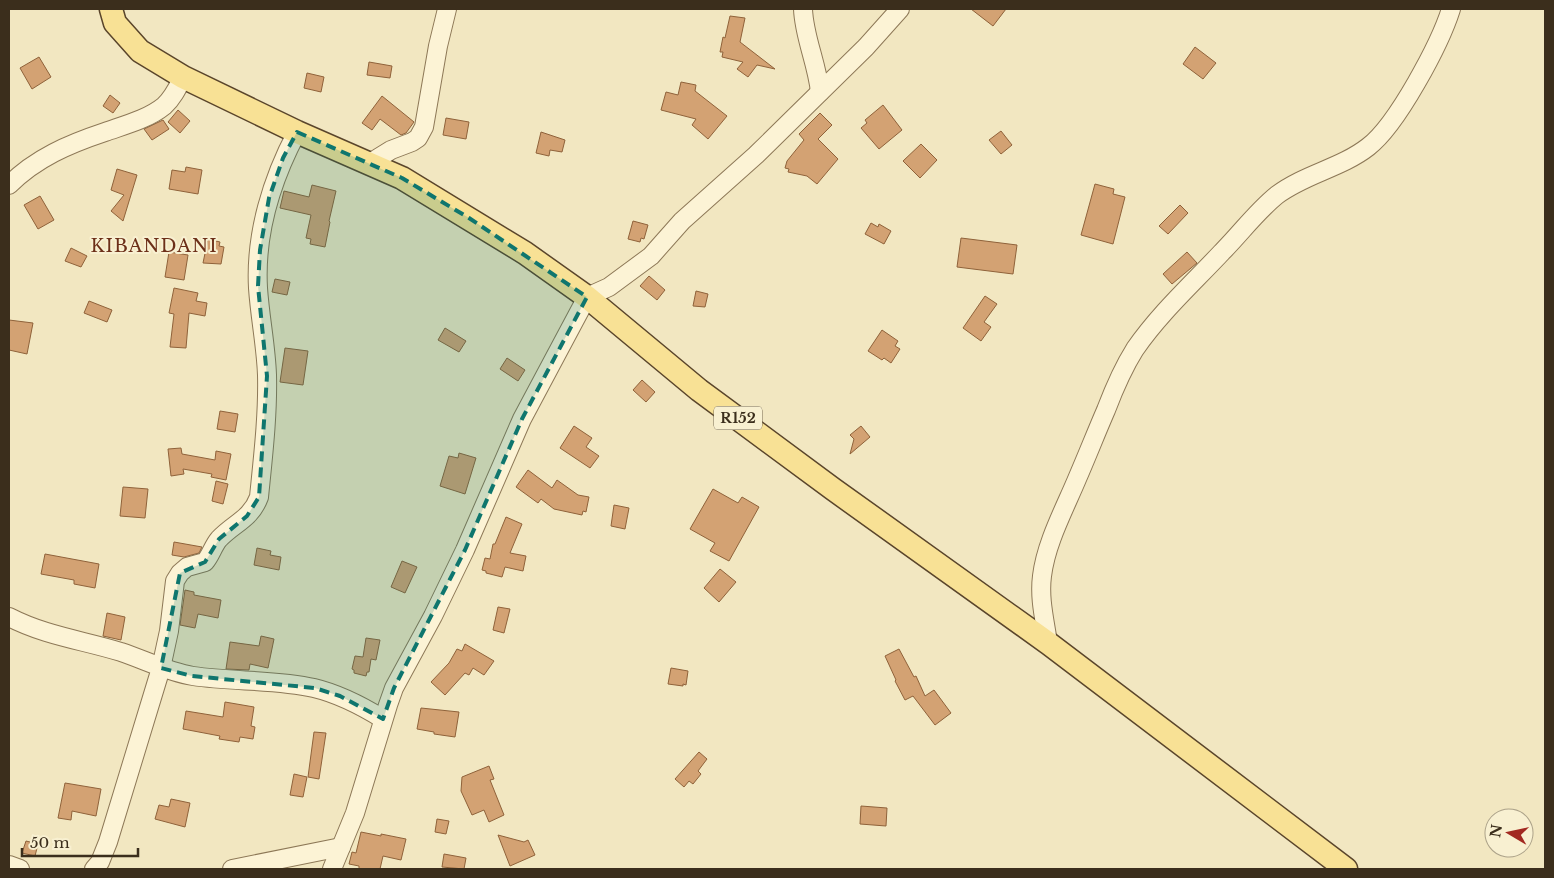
<svg xmlns="http://www.w3.org/2000/svg" width="1554" height="878" font-family="'Libre Baskerville',serif">
  <style>
    .building { fill: #d3a273; stroke: #8f623a }
    .lines { fill: none; stroke-linecap: round; stroke-linejoin: round }
    .minor-casing { stroke: #8d7857; stroke-width: 20 }
    .major-casing { stroke: #5a452b; stroke-width: 25 }
    .minor { stroke: #fcf3d5; stroke-width: 18 }
    .major { stroke: #f8e195; stroke-width: 22 }
    .marked { fill: #0f766e; fill-opacity: 0.2; stroke: #0f766e; stroke-width: 4; stroke-dasharray: 10 6; stroke-linejoin: round }
    .labels { text-anchor: middle; dominant-baseline: central; stroke-width: 4; stroke-linejoin: round; paint-order: stroke }
    .shield { fill: #f8f0d1; stroke: #746852; stroke-width: 1 }
    .shield-label { font-size: 14px; font-weight: bold; fill: #3b2e1c }
    .quarter-label { font-size: 18px; letter-spacing: 1px; fill: #6c2f18; stroke: #f8f0d1 }
  </style>
  <rect width="100%" height="100%" fill="#f2e7c1"/>
  <g class="building">
    <path d="M971,9h35l-13,17z"/>
    <path d="M730,16l15,2 -5,24 35,27 -18,-4 -9,12 -11,-8 6,-7 -21,-5 1,-5h-3l3,-15 2,1z"/>
    <path d="M1195,47l21,16 -13,16 -20,-15z"/>
    <path d="M39,57l12,20 -19,12 -12,-21z"/>
    <path d="M369,62l23,4 -2,12 -23,-3z"/>
    <path d="M307,73l17,4 -3,15 -17,-4z"/>
    <path d="M681,82l15,3 -1,6 32,25 -19,23 -16,-14 4,-6 -35,-9 5,-18 12,3z"/>
    <path d="M110,95l10,8 -7,10 -10,-7z"/>
    <path d="M382,96l32,26 -8,11 -5,2 -21,-16 -8,11 -10,-7z"/>
    <path d="M883,105l19,25 -23,19 -18,-21 6,-5 -2,-3z"/>
    <path d="M178,110l12,11 -10,12 -12,-11z"/>
    <path d="M820,113l12,12 -14,14 20,20 -21,25 -10,-8 -19,-4 1,-3 -4,-1 2,-7 17,-21 -5,-6z"/>
    <path d="M446,118l23,4 -3,17 -23,-4z"/>
    <path d="M163,120l6,9 -17,11 -8,-11z"/>
    <path d="M1001,131l11,14 -11,9 -12,-14z"/>
    <path d="M541,132l24,8 -3,12 -12,-2 -1,6 -13,-3z"/>
    <path d="M921,144l16,16 -17,18 -17,-17z"/>
    <path d="M186,167l16,3 -4,24 -29,-5 3,-19 13,2z"/>
    <path d="M117,169l20,6 -14,46 -12,-10 13,-16 -13,-5z"/>
    <path d="M1095,184l19,5 -1,5 12,3 -12,47 -32,-9z"/>
    <path d="M312,185l24,6 -7,30 1,1 -5,25 -15,-3 1,-5 -5,-1 5,-23 -31,-7 4,-17 25,6z"/>
    <path d="M40,196l14,24 -16,9 -14,-24z"/>
    <path d="M1180,205l8,8 -20,21 -9,-8z"/>
    <path d="M633,221l15,4 -4,14 -3,-1 -1,4 -12,-3z"/>
    <path d="M871,223l7,4 1,-3 12,7 -7,13 -19,-10z"/>
    <path d="M961,238l56,7 -4,29 -56,-7z"/>
    <path d="M208,239l12,3 -1,4 5,1 -3,17 -18,-1z"/>
    <path d="M71,248l16,8 -6,11 -16,-6z"/>
    <path d="M169,252l19,3 -4,25 -19,-3z"/>
    <path d="M1187,252l10,11 -25,21 -9,-10z"/>
    <path d="M649,276l16,14 -8,10 -17,-14z"/>
    <path d="M275,279l15,3 -3,13 -15,-3z"/>
    <path d="M174,288l24,5 -2,8 11,2 -2,13 -16,-3 -3,35 -16,-1 4,-33 -5,-1z"/>
    <path d="M696,291l12,3 -3,13 -12,-1z"/>
    <path d="M985,296l12,8 -13,18 7,5 -10,14 -18,-13z"/>
    <path d="M89,301l23,9 -5,12 -23,-9z"/>
    <path d="M9,320l24,3 -6,31 -18,-4z"/>
    <path d="M445,328l21,13 -7,11 -21,-12z"/>
    <path d="M882,330l16,11 -3,5 5,3 -9,14 -7,-5 -2,2 -14,-9z"/>
    <path d="M285,348l23,3 -5,34 -23,-3z"/>
    <path d="M507,358l18,12 -7,11 -18,-12z"/>
    <path d="M642,380l13,12 -9,10 -13,-12z"/>
    <path d="M220,411l18,3 -3,18 -18,-3z"/>
    <path d="M574,426l18,12 -6,9 13,9 -9,12 -30,-20z"/>
    <path d="M861,426l9,11 -20,17 4,-15 -4,-4z"/>
    <path d="M181,448l1,6 33,6 1,-9 15,3 -5,26 -15,-3 1,-3 -29,-5 1,5 -13,2 -3,-27z"/>
    <path d="M459,453l17,5 -11,36 -25,-8 9,-30 9,2z"/>
    <path d="M528,470l24,18 5,-8 21,15 11,2 -3,15 -3,-1 -1,4 -28,-6 -13,-10 -3,4 -22,-16z"/>
    <path d="M216,481l12,3 -5,20 -11,-3z"/>
    <path d="M123,487l25,2 -3,29 -25,-2z"/>
    <path d="M713,489l25,14 4,-6 17,10 -30,54 -19,-10 5,-8 -25,-14z"/>
    <path d="M614,505l15,3 -4,21 -14,-3z"/>
    <path d="M506,517l16,7 -12,29 16,3 -3,15 -18,-4 -3,10 -16,-4v-2l-4,-1 3,-12 5,1 3,-15h2z"/>
    <path d="M174,542l28,5 -3,6 -15,4 -12,-2z"/>
    <path d="M257,548l14,3 -1,4 11,2 -2,13 -25,-5z"/>
    <path d="M45,554l54,10 -4,24 -21,-4v-4l-33,-6z"/>
    <path d="M402,561l15,6 -12,26 -14,-6z"/>
    <path d="M720,569l16,13 -17,20 -15,-14z"/>
    <path d="M185,590l9,2v3l27,5 -3,18 -20,-4 -3,14 -15,-3z"/>
    <path d="M498,607l12,2 -6,24 -11,-3z"/>
    <path d="M107,613l18,4 -4,23 -18,-4z"/>
    <path d="M261,636l13,3 -6,29 -18,-4 -1,6 -23,-1 4,-27 29,4z"/>
    <path d="M366,638l14,2 -4,20 -5,-1 -2,13h-2l-1,4 -12,-3v-3l-2,-1 3,-13 8,1z"/>
    <path d="M465,644l29,17 -10,14 -11,-7 -4,7 -4,-2 -20,22 -14,-13 18,-19 8,-14 5,2z"/>
    <path d="M899,649l15,28 2,-1 9,20 9,-6 17,23 -16,12 -22,-29 -8,4 -10,-19 1,-1 -11,-24z"/>
    <path d="M671,668l17,3 -2,14 -3,-1v2l-15,-2z"/>
    <path d="M225,702l29,5 -3,19 4,1 -2,12 -13,-2 -1,5 -20,-3 1,-3 -37,-7 3,-18 37,6z"/>
    <path d="M421,708l38,4 -4,25 -21,-3v-2l-17,-3z"/>
    <path d="M314,732l12,1 -7,46 -11,-2z"/>
    <path d="M699,752l8,7 -9,12 3,3 -8,10 -4,-3 -5,6 -9,-8z"/>
    <path d="M489,766l5,13 -4,1 14,35 -15,7 -5,-12 -12,5 -11,-24 1,-14z"/>
    <path d="M294,774l13,3 -4,20 -13,-2z"/>
    <path d="M65,783l36,6 -5,27 -24,-5 -1,9 -13,-2z"/>
    <path d="M171,799l19,4 -5,24 -30,-8 4,-14 10,2z"/>
    <path d="M861,806l26,2 -1,18 -26,-2z"/>
    <path d="M437,819l12,2 -3,13 -11,-2z"/>
    <path d="M361,832l20,4v-2l25,5 -5,21 -18,-4 -3,13h-21v-3l-10,-2 3,-12 4,1z"/>
    <path d="M498,835l26,7 4,-2 7,15 -25,11z"/>
    <path d="M26,841l12,3 -3,12 -13,-3z"/>
    <path d="M444,854l22,4 -2,11 -22,-2z"/>
  </g>
  <g class="lines">
    <defs>
      <g id="minor">
        <path d="M803,9c1,28 14,54 17,83"/>
        <path d="M370,163l21,-13 21,-8 6,-4 6,-11 14,-81 9,-37"/>
        <path d="M9,185c27,-27 60,-41 96,-53 20,-7 43,-13 59,-26 9,-8 14,-19 19,-29"/>
        <path d="M9,617c37,19 73,23 112,35 24,8 47,20 72,24 40,6 82,3 121,12 25,6 48,18 69,31"/>
        <path d="M1048,643c-3,-22 -9,-44 -6,-67 4,-33 22,-66 35,-97 10,-23 19,-46 29,-69 8,-21 17,-42 29,-61 25,-36 57,-65 87,-97 19,-19 34,-40 55,-57 28,-21 64,-27 91,-48 29,-22 72,-103 83,-138"/>
        <path d="M9,865l11,4"/>
        <path d="M94,869l6,-7 8,-20 53,-174 8,-37 6,-50 5,-8 7,-6 18,-5c6,-7 8,-16 14,-23 15,-16 32,-20 40,-42 4,-40 9,-82 8,-122 -1,-29 -7,-57 -9,-87 -3,-54 14,-109 39,-156"/>
        <path d="M232,869l109,-22"/>
        <path d="M332,869l23,-56 33,-108 6,-17 39,-72 32,-66 57,-131 65,-122 22,-10 42,-31 31,-35 74,-66 110,-108 34,-38"/>
      </g>
      <path id="major" d="M111,9l4,14 25,28 43,26 114,55 105,46 123,75 62,44 112,93 134,99 215,154 298,226"/>
    </defs>
    <use href="#minor" class="minor-casing"/>
    <use href="#major" class="major-casing"/>
    <use href="#minor" class="minor"/>
    <use href="#major" class="major"/>
  </g>
  <path class="marked" d="M297,132l105,46 67,40 118,79 -65,122 -57,131 -71,138 -11,31 -43,-23 -25,-8 -123,-12 -31,-8 19,-95 25,-11 14,-23 28,-23 12,-19 8,-121 -9,-90 2,-36 9,-52 14,-40z"/>
  <g class="labels">
    <rect class="shield" x="714" y="406.5" width="48" height="23" rx="4"/>
    <g class="shield-label">
      <text x="738" y="418">R152</text>
    </g>
    <g class="quarter-label">
      <text x="154" y="246">KIBANDANI</text>
    </g>
  </g>
  <rect width="1554" height="878" fill="none" stroke="#3b2e1c" stroke-width="20"/>
  <g transform="translate(1509 833) rotate(279)"><circle r="24" fill="#f8f0d1" stroke="#aca289"/>
  <path d="M0-4L9 19L0 12L-9 19Z" fill="#a22921"/>
  <text y="-8" font-size="14" font-weight="bold" text-anchor="middle" fill="#3b2e1c">N</text>
  </g>
  <path d="M22 848v8h116v-8" fill="none" stroke="#3b2e1c" stroke-width="2.5"/>
  <text x="30" y="848" font-size="15" fill="#3b2e1c" stroke="#f8f0d1" stroke-width="4" paint-order="stroke">50 m</text>
</svg>
